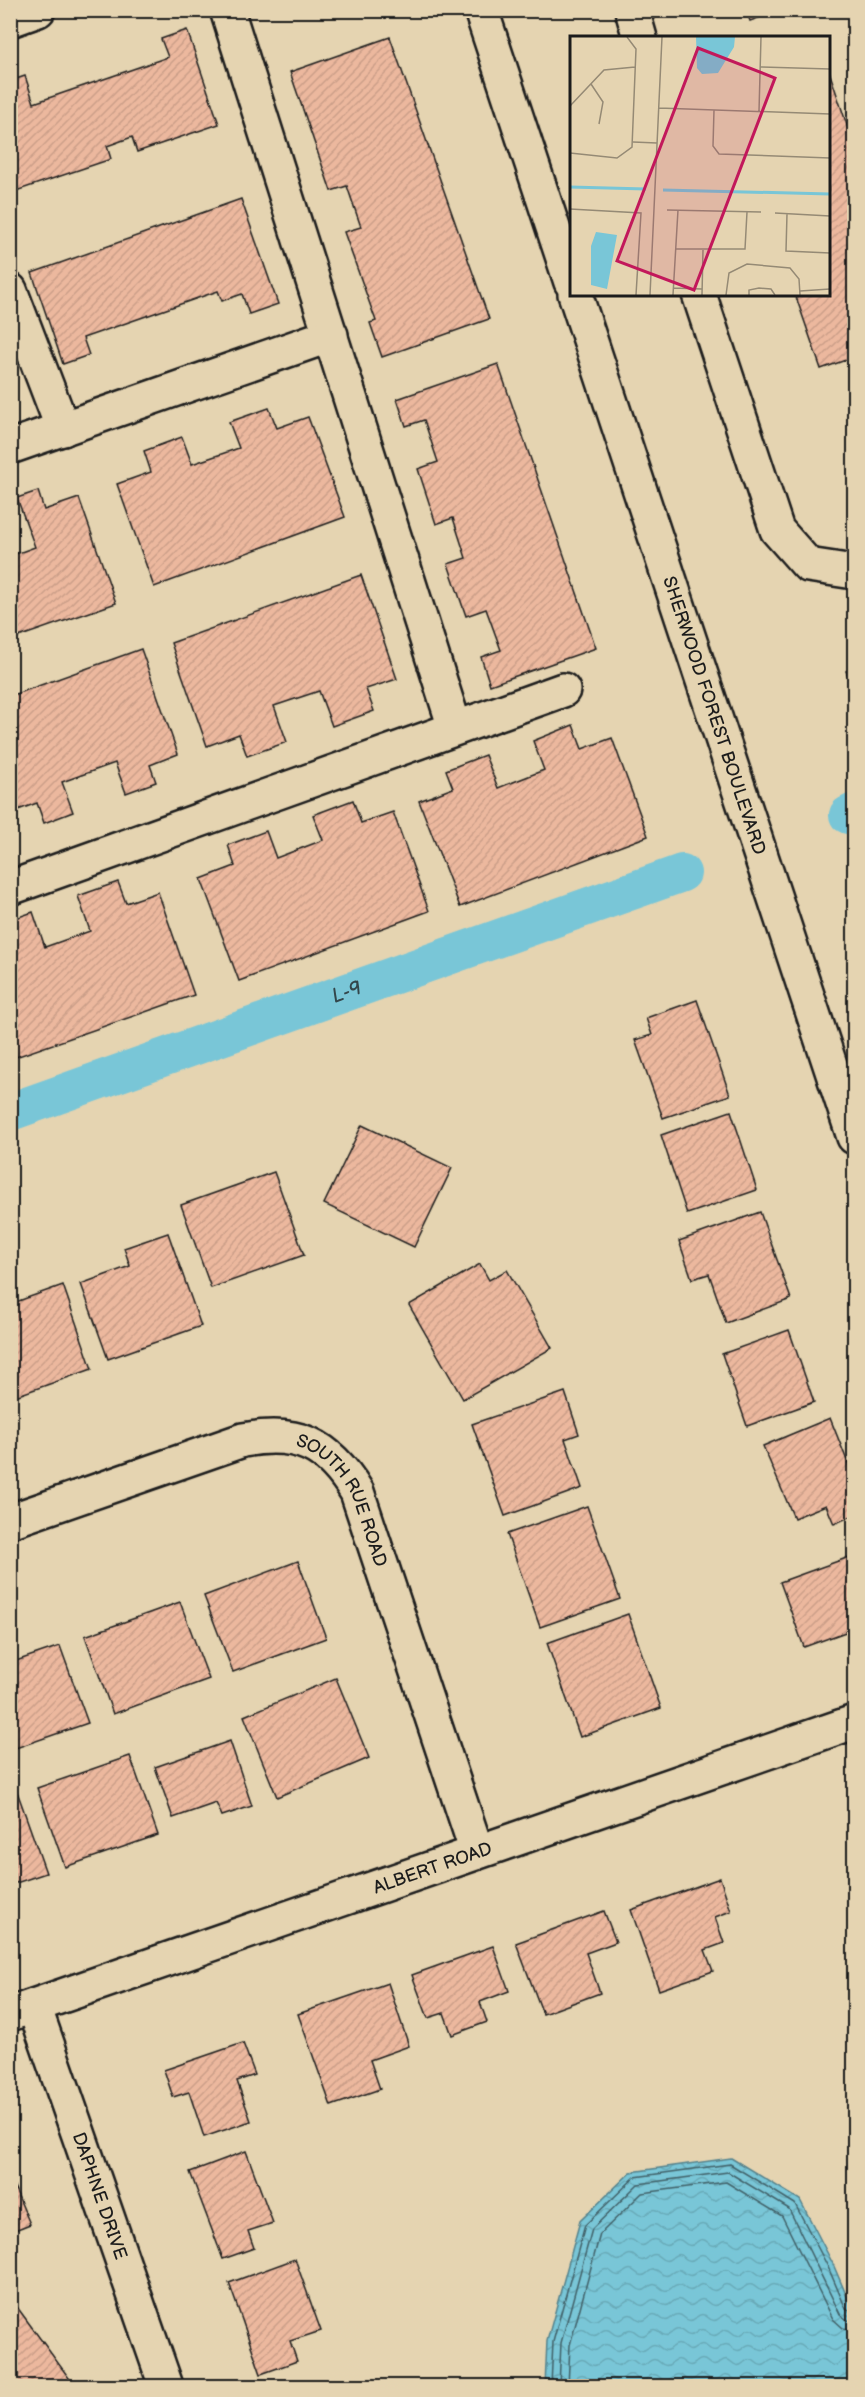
<svg xmlns="http://www.w3.org/2000/svg" width="865" height="2397" font-family="'Balsamiq Sans',sans-serif">
  <style>
    .water { fill: url(#water-waves); stroke: #54828c; stroke-width: 1.5 }
    .lines { fill: none; stroke-linecap: round; stroke-linejoin: round }
    .shore { stroke: #416067; stroke-width: 1.5 }
    .canal { stroke: #79c6d7; stroke-width: 38 }
    .building { fill: url(#building-hatch); stroke: #1c1c1c; stroke-width: 1.5 }
    .minor-casing { stroke: #1c1c1c; stroke-width: 38 }
    .minor { stroke: #e5d4b1; stroke-width: 33 }
    .labels { text-anchor: middle; dominant-baseline: central; stroke-width: 6; stroke-linejoin: round; paint-order: stroke }
    .street-label { font-size: 18px; fill: #1c1c1c; stroke: #e5d4b1 }
    .water-label { font-size: 20px; font-style: italic; fill: #33464b; stroke: #e5d4b1 }
    .inset-river { fill: none; stroke: #79c6d7; stroke-width: 3 }
    .inset-road { fill: none; stroke: #958a75; stroke-width: 1.5 }
    .view { fill: #c2185b; fill-opacity: 0.15; stroke: #c2185b; stroke-width: 3 }
    .inset-edge { fill: none; stroke: #1c1c1c; stroke-width: 3 }
  </style>
  <defs>
    <pattern id="water-waves" width="16" height="10" patternUnits="userSpaceOnUse" patternTransform="scale(1.5)"><rect width="16" height="10" fill="#79c6d7"/><path d="M0 5q4-4 8 0t8 0" fill="none" stroke="#68aab8"/></pattern>
    <pattern id="building-hatch" width="6" height="6" patternUnits="userSpaceOnUse" patternTransform="scale(1.5)"><rect width="6" height="6" fill="#ecb89e"/><path d="M-1 1l2-2M0 6l6-6M5 7l2-2" fill="none" stroke="#ca9e88"/></pattern>
  </defs>
  <rect width="100%" height="100%" fill="#e5d4b1"/>
  <filter id="ink" filterUnits="userSpaceOnUse"><feTurbulence type="fractalNoise" baseFrequency=".0167" numOctaves="2"/><feDisplacementMap in="SourceGraphic" scale="12" xChannelSelector="R" yChannelSelector="G"/><feConvolveMatrix kernelMatrix="1 2 1 2 8 2 1 2 1" color-interpolation-filters="sRGB"/></filter>
  <g filter="url(#ink)">
    <path class="water" d="M731,2158l69,42 33,64 21,49v73h-309l2,-45 33,-120 51,-49z"/>
    <g class="lines">
      <g class="shore">
        <path d="M551,2386l2,-44 32,-117 50,-48 95,-13 65,40 33,63 18,42 8,4"/>
        <path d="M559,2386l2,-43 31,-114 46,-45 90,-12 61,37 51,105 7,6 7,1"/>
        <path d="M568,2386l2,-41 30,-111 42,-41 84,-11 56,34 51,103 10,9 11,2"/>
      </g>
      <g class="canal">
        <path d="M848,815l6,-3"/>
        <path id="s1" d="M10,1112l672,-239"/>
      </g>
    </g>
    <g class="building">
      <path d="M746,10h34l-30,11z"/>
      <path d="M187,30l32,94 -82,28 -5,-15 -25,9 4,13 -101,34v-112l15,-5 9,27 134,-46 -7,-18z"/>
      <path d="M390,37l99,282 -107,38 -12,-34 6,-2 -32,-89 17,-5 -14,-41 -16,5 -41,-119z"/>
      <path d="M828,68l26,78v211l-33,12 -26,-75h33z"/>
      <path d="M241,199l37,105 -29,10 -7,-20 -20,7 -4,-10 -135,47 6,17 -26,9 -31,-91z"/>
      <path d="M498,364l98,284 -106,37 -9,-28 20,-7 -15,-41 -20,7 -18,-52 18,-6 -13,-40 -17,6 -18,-55 20,-7 -14,-42 -18,6 -9,-27z"/>
      <path d="M269,408l8,20 31,-11 37,100 -191,70 -37,-103 34,-12 -7,-21 38,-14 10,27 47,-16 -10,-26z"/>
      <path d="M38,491l6,19 35,-12 37,105 -106,37v-84l25,-9 -18,-49z"/>
      <path d="M361,575l36,104 -31,10 8,22 -42,15 -13,-35 -45,15 13,36 -40,14 -8,-22 -32,12 -36,-103z"/>
      <path d="M141,649l37,105 -28,11 6,17 -30,11 -11,-30 -53,19 11,30 -29,11 -7,-20 -27,10v-117z"/>
      <path d="M854,668v24l-8,-21z"/>
      <path d="M573,725l9,24 30,-11 36,98 -188,71 -41,-106 34,-13 -7,-18 39,-15 13,33 46,-18 -11,-29z"/>
      <path d="M353,800l8,23 32,-11 36,99 -190,70 -38,-102 34,-13 -7,-21 38,-14 10,27 47,-18 -10,-25z"/>
      <path d="M118,882l8,21 32,-11 36,103 -184,64v-139l23,-8 12,35 45,-16 -12,-35z"/>
      <path d="M697,1000l33,95 -67,23 -28,-78 17,-5 -6,-17z"/>
      <path d="M731,1111l26,79 -70,24 -26,-79z"/>
      <path d="M362,1125l90,43 -38,79 -90,-43z"/>
      <path d="M274,1172l30,83 -93,33 -30,-83z"/>
      <path d="M760,1212l31,87 -65,24 -17,-49 -17,5 -13,-38z"/>
      <path d="M168,1233l33,93 -93,33 -27,-75 49,-18 -6,-18z"/>
      <path d="M480,1264l9,16 18,-10 45,78 -89,51 -54,-94z"/>
      <path d="M63,1285l29,84 -82,29v-94z"/>
      <path d="M789,1330l25,72 -67,24 -25,-72z"/>
      <path d="M565,1392l14,42 -14,5 17,49 -77,28 -33,-92z"/>
      <path d="M830,1418l24,60v37l-20,9 -8,-19 -32,13 -31,-72z"/>
      <path d="M587,1506l33,93 -80,28 -33,-93z"/>
      <path d="M852,1556l2,7v66l-50,18 -24,-65z"/>
      <path d="M298,1561l28,77 -93,34 -29,-76z"/>
      <path d="M180,1602l29,77 -96,35 -28,-78z"/>
      <path d="M628,1614l33,94 -81,29 -33,-94z"/>
      <path d="M60,1646l28,77 -78,27v-87z"/>
      <path d="M336,1678l33,80 -92,39 -33,-81z"/>
      <path d="M230,1741l22,65 -30,10 -6,-13 -43,15 -18,-51z"/>
      <path d="M130,1756l28,79 -93,32 -28,-79z"/>
      <path d="M14,1783l32,90 -36,12v-101z"/>
      <path d="M720,1878l11,33 -16,6 9,26 -19,7 8,21 -54,19 -28,-80z"/>
      <path d="M604,1911l12,31 -30,11 14,40 -57,21 -27,-71z"/>
      <path d="M493,1946l16,45 -29,11 7,20 -35,13 -8,-22 -16,5 -16,-43z"/>
      <path d="M388,1983l21,63 -39,14 10,29 -49,17 -33,-92z"/>
      <path d="M243,2043l12,32 -18,6 14,40 -47,16 -15,-45 -16,5 -9,-27z"/>
      <path d="M246,2151l27,72 -25,8 6,17 -31,11 -33,-87z"/>
      <path d="M10,2177l20,47 -20,8z"/>
      <path d="M295,2259l26,72 -31,10 7,20 -36,13 -32,-91z"/>
      <path d="M17,2307l55,75 -5,4h-57v-74z"/>
    </g>
    <g class="lines">
      <defs>
        <g id="minor">
          <path d="M227,10l228,718"/>
          <path d="M481,10l90,272"/>
          <path d="M632,10l8,28"/>
          <path d="M10,20l28,-10"/>
          <path d="M10,290l53,139"/>
          <path id="s2" d="M575,294l279,843"/>
          <path d="M699,294l78,236 31,35 46,7"/>
          <path d="M10,447l321,-112"/>
          <path d="M10,888l553,-198"/>
          <path id="s3" d="M10,1521l233,-81c55,-10 85,4 114,52l120,360"/>
          <path id="s4" d="M34,2006l132,380"/>
          <path id="s5" d="M10,2014l844,-292"/>
        </g>
      </defs>
      <use href="#minor" class="minor-casing"/>
      <use href="#minor" class="minor"/>
    </g>
  </g>
  <g class="labels">
    <g class="street-label">
      <text stroke="none"><textPath href="#s2" startOffset="444">SHERWOOD FOREST BOULEVARD</textPath></text>
      <text stroke="none"><textPath href="#s3" startOffset="381">SOUTH RUE ROAD</textPath></text>
      <text stroke="none"><textPath href="#s5" startOffset="447">ALBERT ROAD</textPath></text>
      <text stroke="none"><textPath href="#s4" startOffset="201">DAPHNE DRIVE</textPath></text>
    </g>
    <g class="water-label">
      <text stroke="none"><textPath href="#s1" startOffset="357">L-9</textPath></text>
    </g>
  </g>
  <g transform="translate(570 36)">
    <rect width="260" height="260" fill="#e5d4b1"/>
    <path d="M126,1h39l-1,10 -16,26 -16,1 -5,-6zM26,196l21,3 -10,54 -16,-4v-39z" fill="#79c6d7"/>
    <path class="inset-river" d="M0,151l76,2M93,154l167,4"/>
    <path class="inset-road" d="M190,31l70,2M21,48l12,18 -4,22M0,70l34,-36 31,-3M89,72l171,6M144,74l-1,36 6,8 111,4M189,75l2,-74M63,106l24,1M0,117l47,5 15,-11 4,-98 -9,-12M0,173l71,4 -5,82M97,174l94,2M205,177l55,3M217,178l-1,37 44,2M106,213h69l2,-37M103,252l29,1M230,255l30,-2M80,259l12,-258M103,259l5,-85M132,259l1,-45M156,259l3,-22 18,-9 43,4 9,11 1,16M179,259v-5l10,-2 12,1 4,6"/>
    <path class="view" d="M128,12l77,30 -81,212 -77,-29z"/>
    <rect width="260" height="260" class="inset-edge"/>
  </g>
  <rect width="865" height="2397" fill="none" stroke="#e5d4b1" stroke-width="36"/>
  <rect x="18" y="18" width="829" height="2361" fill="none" stroke="#1c1c1c" stroke-width="2" filter="url(#ink)"/>
</svg>
